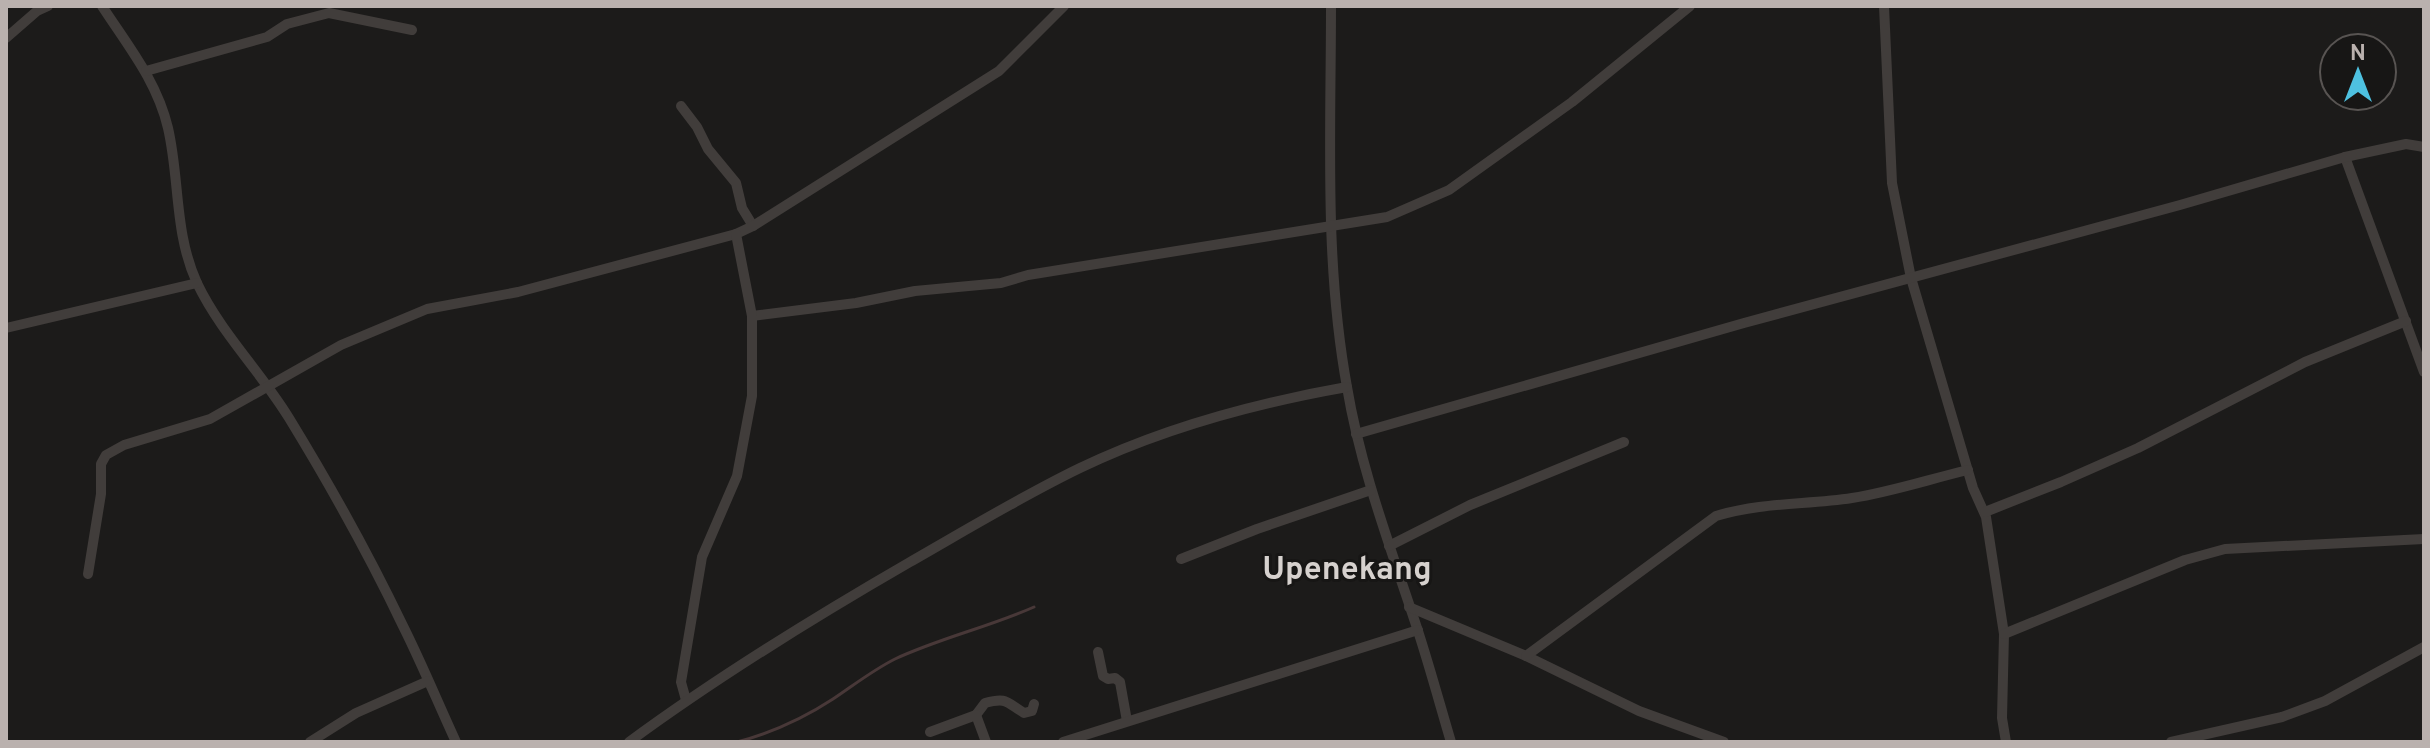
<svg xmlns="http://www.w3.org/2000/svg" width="2430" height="748" font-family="Overpass,sans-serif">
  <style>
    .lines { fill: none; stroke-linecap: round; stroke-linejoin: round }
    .stream { stroke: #483838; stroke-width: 3 }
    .minor { stroke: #413d3b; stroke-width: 10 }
    .labels { text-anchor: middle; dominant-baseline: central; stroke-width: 6; stroke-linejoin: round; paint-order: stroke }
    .district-label { font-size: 32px; font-weight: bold; fill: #d6d1ce; stroke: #171615 }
  </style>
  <rect width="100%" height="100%" fill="#1c1b1a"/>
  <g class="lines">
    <path class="stream" d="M737,742c34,-9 67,-24 96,-43 21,-14 40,-29 62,-40 45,-21 94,-32 139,-52"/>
    <g class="minor">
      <path d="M102,6c26,40 55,75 66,122 12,52 6,105 29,155 24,50 64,89 92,135 41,67 80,137 114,208 19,38 35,77 53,116"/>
      <path d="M1331,6c0,127 -7,255 16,381 14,84 45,164 71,244 12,37 22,74 33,111"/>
      <path d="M1884,6l8,177 19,95 62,210 13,29 18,117 -2,84 4,24"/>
      <path d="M6,38l31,-27 11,-5"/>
      <path d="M146,71l121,-34 20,-13 42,-11 83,17"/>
      <path d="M681,106l16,21 11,22 28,34 6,25 11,18"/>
      <path d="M2345,157l79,215"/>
      <path d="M752,316l104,-13 59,-12 86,-8 27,-8 359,-58 62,-27 123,-88 118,-96"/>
      <path d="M6,328l191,-45"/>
      <path d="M1356,434l388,-111 436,-118 165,-48 61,-13 18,3"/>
      <path d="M1985,512l76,-30 77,-34 167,-86 101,-41"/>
      <path d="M1389,546l81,-41 154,-63"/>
      <path d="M1181,559l76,-30 114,-39"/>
      <path d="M88,574l13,-80v-30l5,-9 18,-10 86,-26 131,-74 86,-36 91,-17 218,-58 17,-8 246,-155 65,-65"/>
      <path d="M1409,607l117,49 113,55 85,31"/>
      <path d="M2004,634l181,-74 40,-11 199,-10"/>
      <path d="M1098,652l5,24 5,3 7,-1 5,4 7,39"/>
      <path d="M1526,656l190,-140c46,-14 90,-11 136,-18 39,-6 78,-19 116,-28"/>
      <path d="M686,700l-5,-18 21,-125 35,-81 15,-80v-80l-16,-82"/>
      <path d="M976,715l9,-12c22,-6 21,-1 39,10l8,-2 2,-7"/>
      <path d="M930,732l46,-17 10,27"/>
      <path d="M310,742l46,-29 72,-32"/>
      <path d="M629,742c91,-67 184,-124 281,-180 56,-32 112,-66 170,-94 83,-40 176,-65 267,-81"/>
      <path d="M1063,742l355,-112"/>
      <path d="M2171,742l111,-25 43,-16 99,-54"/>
    </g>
  </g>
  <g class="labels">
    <g class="district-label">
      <text x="1347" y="571">Upenekang</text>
    </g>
  </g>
  <rect width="2430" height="748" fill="none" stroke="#bab1ae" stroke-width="16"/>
  <g transform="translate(2358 72)"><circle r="38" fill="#171615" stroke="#585452" stroke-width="2"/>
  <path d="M0-6L14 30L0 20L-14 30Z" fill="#4ec1e0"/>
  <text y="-12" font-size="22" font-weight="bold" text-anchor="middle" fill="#bab1ae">N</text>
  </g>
</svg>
